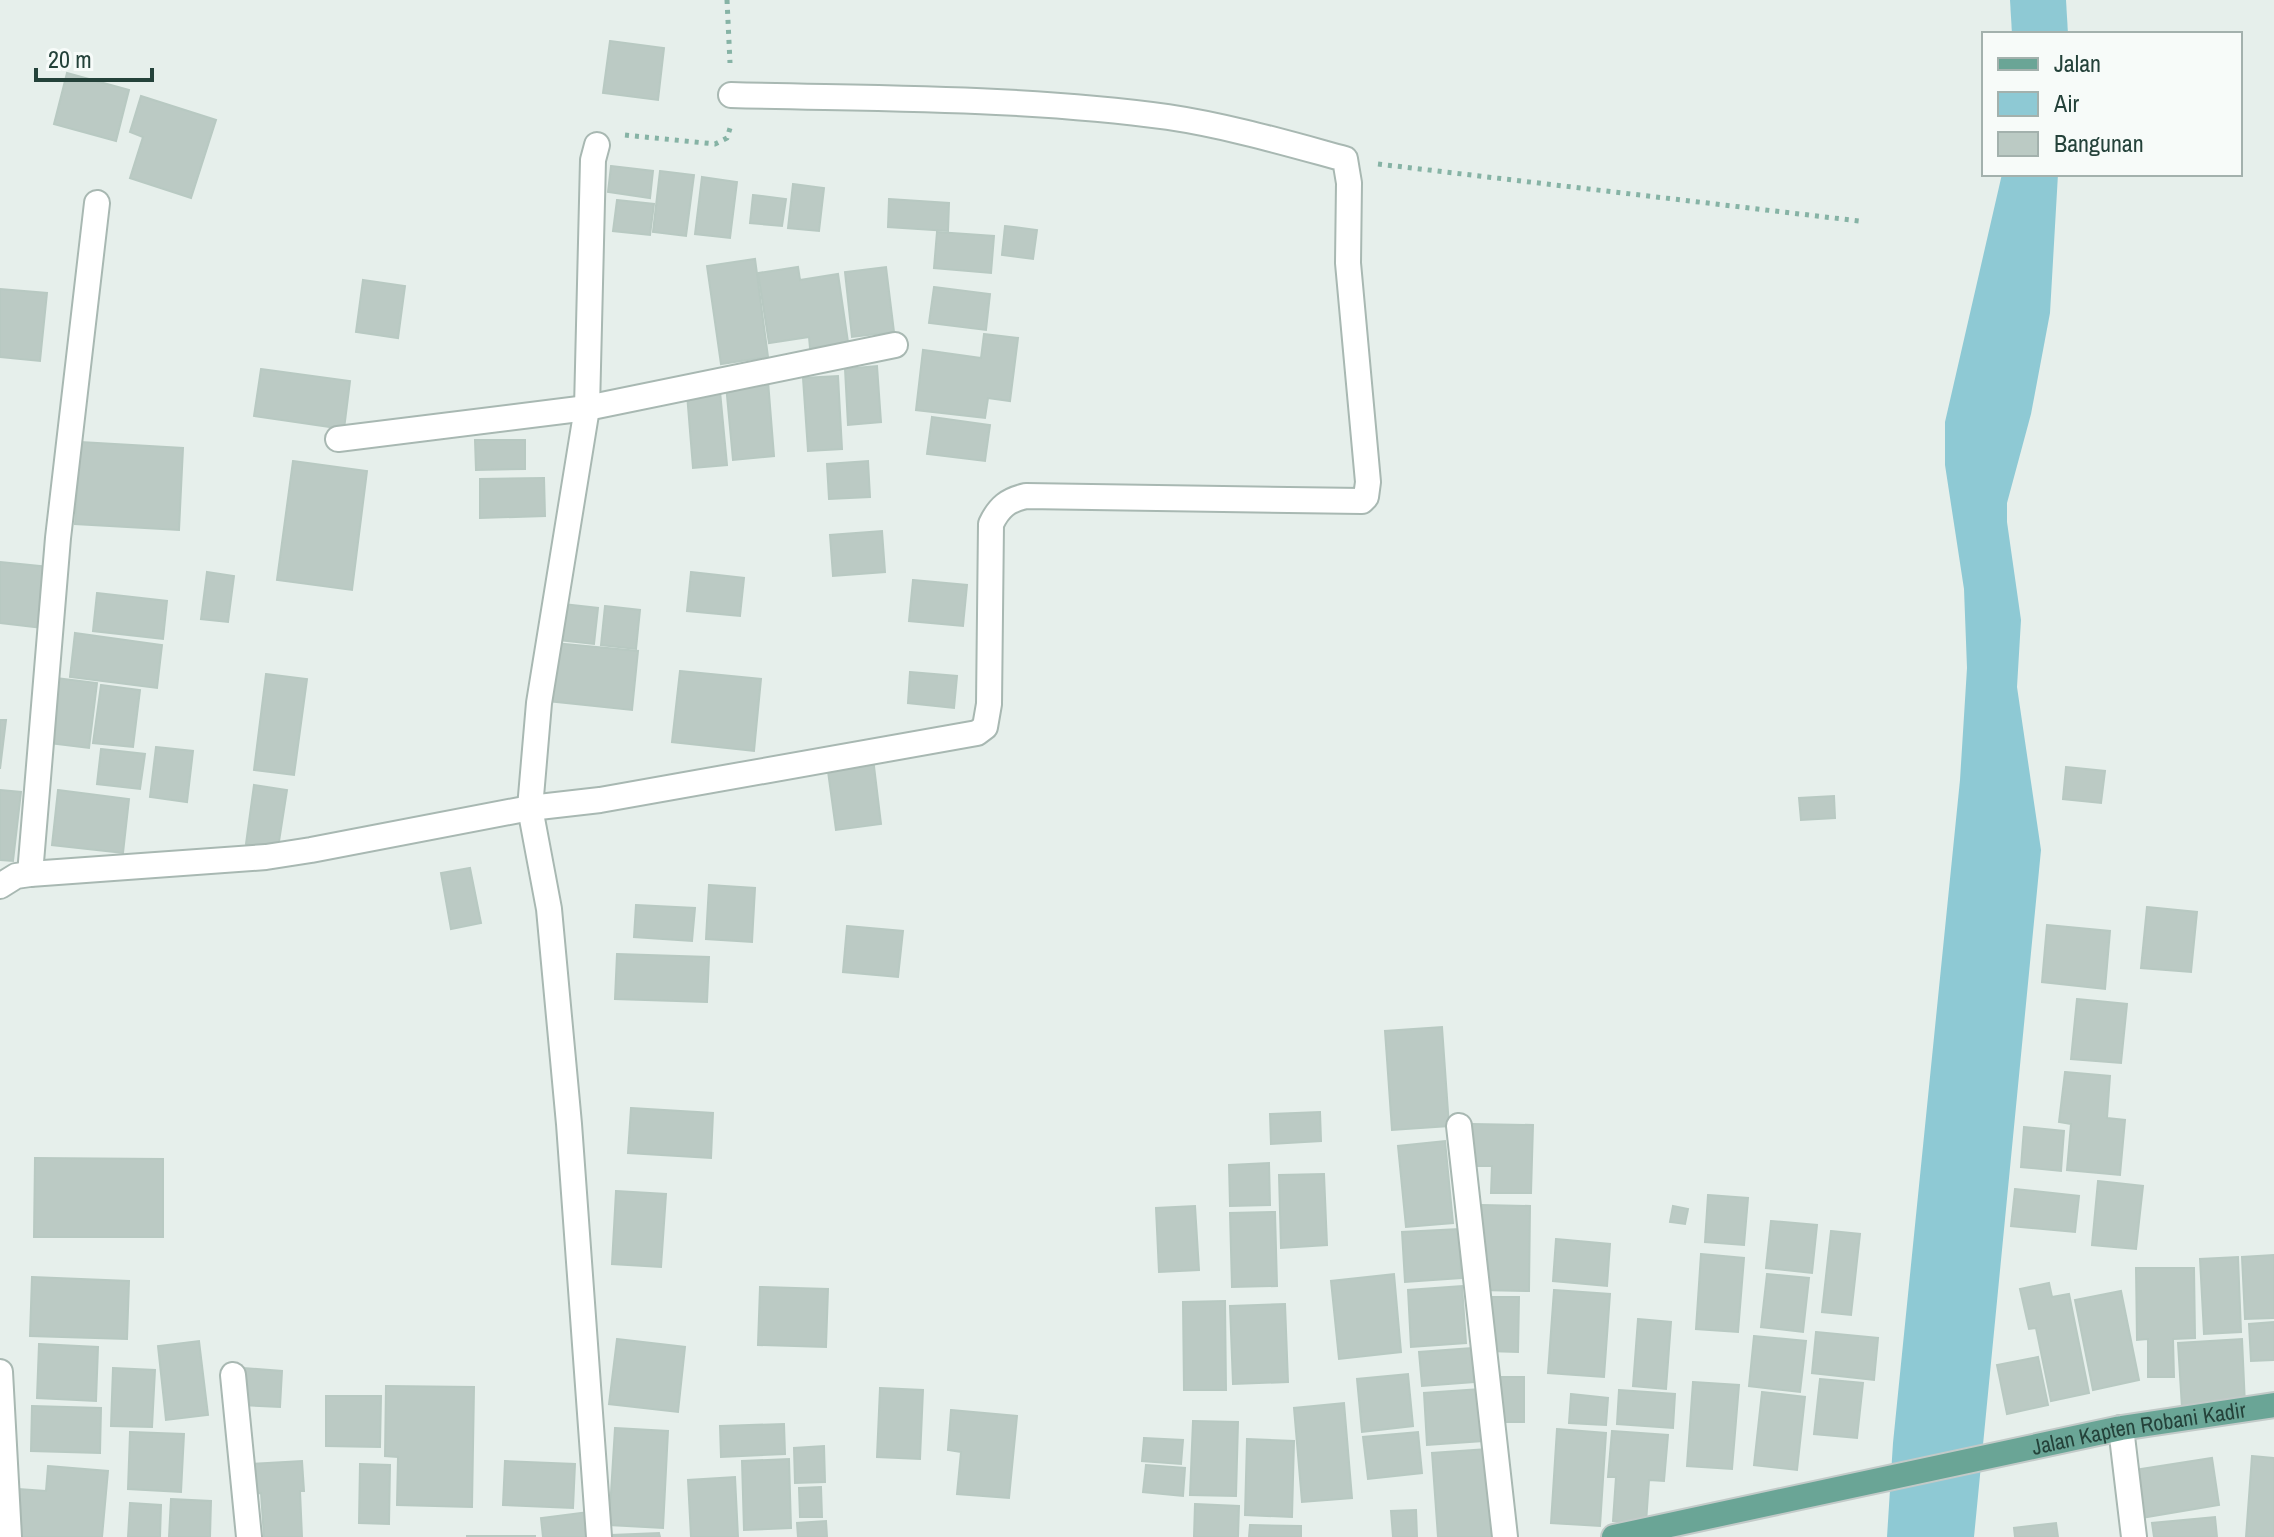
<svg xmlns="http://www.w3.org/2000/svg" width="2274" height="1537" font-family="'Archivo Narrow',sans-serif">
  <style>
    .water { fill: #8ec9d4 }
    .building { fill: #bbcac4; stroke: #b8c9c2; stroke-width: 2 }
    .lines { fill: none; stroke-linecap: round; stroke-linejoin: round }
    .minor-casing { stroke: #a8b8b2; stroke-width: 28 }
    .major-casing { stroke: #c2cac8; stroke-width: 28 }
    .path { stroke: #86b3a5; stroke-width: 5; stroke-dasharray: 4 6; stroke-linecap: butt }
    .minor { stroke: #fff; stroke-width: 24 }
    .major { stroke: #6aa596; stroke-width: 24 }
    .labels { text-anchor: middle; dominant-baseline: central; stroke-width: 8; stroke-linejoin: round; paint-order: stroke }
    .street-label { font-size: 22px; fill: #24423a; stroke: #f7fbf9 }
  </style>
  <rect width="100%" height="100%" fill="#e6efeb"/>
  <g class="water">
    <path d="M2010,0h56l2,34h-56z"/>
    <path d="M2002,174h56l-8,139 -19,101 -24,89v19l14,98 -4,67 24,163 -67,687h-87l6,-94 67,-663 7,-112 -3,-79 -19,-124v-43z"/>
  </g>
  <g class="building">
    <path d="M610,41l54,7 -6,52 -55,-7z"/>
    <path d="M67,73l62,17 -13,51 -62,-17z"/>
    <path d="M141,96l75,24 -25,78 -61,-20 13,-41 -13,-5z"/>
    <path d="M611,166l42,5 -3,27 -42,-6z"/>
    <path d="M660,171l34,4 -8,61 -33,-4z"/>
    <path d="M702,177l35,5 -7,56 -35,-4z"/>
    <path d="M793,184l31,4 -5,43 -31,-3z"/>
    <path d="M753,195l33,4 -4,27 -32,-3z"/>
    <path d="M889,199l60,4 -1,28 -60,-4z"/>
    <path d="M617,200l37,4 -4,31 -37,-4z"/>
    <path d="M1005,226l32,4 -4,29 -31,-4z"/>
    <path d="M937,232l57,4 -3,37 -57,-5z"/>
    <path d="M755,259l13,98 -47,7 -14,-98z"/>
    <path d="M798,267l2,13 38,-6 10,68 -38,6 -1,-11 -40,6 -11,-70z"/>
    <path d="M886,267l8,65 -42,5 -7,-65z"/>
    <path d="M363,280l42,6 -7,52 -42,-6z"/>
    <path d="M934,287l56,7 -4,36 -57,-7z"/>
    <path d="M0,289l47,4 -7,68 -40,-4z"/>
    <path d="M984,334l34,4 -8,63 -22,-3 -3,20 -69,-8 7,-60 58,8z"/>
    <path d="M877,366l4,56 -33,3 -3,-56z"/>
    <path d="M261,369l89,12 -6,48 -90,-13z"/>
    <path d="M838,376l4,73 -34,2 -5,-73z"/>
    <path d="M768,381l6,75 -41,4 -7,-75z"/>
    <path d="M720,391l7,74 -34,3 -6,-74z"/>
    <path d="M932,417l58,8 -5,36 -58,-7z"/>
    <path d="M475,440h50v29l-49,1z"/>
    <path d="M80,442l103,6 -4,82 -104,-6z"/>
    <path d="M293,461l74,10 -15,119 -75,-10z"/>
    <path d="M868,461l2,36 -41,2 -2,-35z"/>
    <path d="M544,478l1,38 -65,2v-39z"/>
    <path d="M882,531l3,41 -52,4 -3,-41z"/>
    <path d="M0,562l49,5 -7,61 -42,-5z"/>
    <path d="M207,572l27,4 -6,46 -27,-3z"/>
    <path d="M691,572l53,6 -4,38 -53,-5z"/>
    <path d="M913,580l54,5 -4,41 -54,-5z"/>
    <path d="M97,593l70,8 -4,38 -70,-8z"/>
    <path d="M563,604l35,4 -4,36 -35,-4z"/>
    <path d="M605,606l35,4 -4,39 -35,-4z"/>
    <path d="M75,633l87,12 -5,43 -87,-11z"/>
    <path d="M554,643l84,8 -6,59 -84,-9z"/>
    <path d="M680,671l81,8 -7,72 -82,-9z"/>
    <path d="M910,672l47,4 -3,32 -46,-5z"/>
    <path d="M266,674l41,5 -13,96 -40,-5z"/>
    <path d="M56,678l41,5 -8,65 -41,-5z"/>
    <path d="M101,685l39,5 -7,57 -40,-4z"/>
    <path d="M0,720h6l-6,49z"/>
    <path d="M156,747l37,4 -6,51 -37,-5z"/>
    <path d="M101,749l44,5 -5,35 -43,-5z"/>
    <path d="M873,758l8,66 -45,6 -9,-66z"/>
    <path d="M2066,767l39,4 -4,32 -38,-4z"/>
    <path d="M254,785l33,5 -9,58 -32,-4z"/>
    <path d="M0,790l21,2 -8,69 -13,-1z"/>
    <path d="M58,790l71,9 -6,54 -71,-8z"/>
    <path d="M1834,796l1,22 -34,2 -2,-22z"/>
    <path d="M470,868l11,55 -30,6 -10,-56z"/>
    <path d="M709,885l46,3 -3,54 -46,-3z"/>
    <path d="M636,905l59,3 -3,33 -58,-4z"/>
    <path d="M2147,907l50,5 -6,60 -50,-4z"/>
    <path d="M2047,925l63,6 -5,58 -63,-7z"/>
    <path d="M847,926l56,5 -5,46 -55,-5z"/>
    <path d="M617,954l92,3 -2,45 -92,-3z"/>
    <path d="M2077,999l50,5 -6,59 -50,-4z"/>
    <path d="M1442,1027l7,99 -57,4 -7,-99z"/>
    <path d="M2065,1072l45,4 -3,42 18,2 -5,55 -53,-5 4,-46 -12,-2z"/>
    <path d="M631,1108l82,5 -2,45 -83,-5z"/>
    <path d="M1320,1112l1,29 -50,3 -1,-30z"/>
    <path d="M1472,1124l61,1 -2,68h-40l1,-27h-21z"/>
    <path d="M2024,1127l40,4 -3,40 -40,-4z"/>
    <path d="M1445,1141l8,82 -47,4 -8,-81z"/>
    <path d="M35,1158l128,1v78h-129z"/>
    <path d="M1269,1163l1,42 -40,1 -1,-41z"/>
    <path d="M1324,1174l3,71 -46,3 -2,-73z"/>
    <path d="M2098,1181l45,5 -7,63 -44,-4z"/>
    <path d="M2015,1189l64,7 -4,36 -64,-6z"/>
    <path d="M616,1191l50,3 -5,73 -49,-3z"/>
    <path d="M1708,1195l40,3 -4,47 -39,-3z"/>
    <path d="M1482,1205l48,1 -1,85 -49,-1z"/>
    <path d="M1195,1206l4,64 -40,2 -3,-64z"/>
    <path d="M1673,1206l15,3 -3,15 -15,-2z"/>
    <path d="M1275,1212l2,74 -45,1 -2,-74z"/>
    <path d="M1771,1221l46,4 -5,48 -46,-5z"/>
    <path d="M1459,1229l2,49 -56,4 -3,-50z"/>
    <path d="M1831,1231l29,3 -9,81 -29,-3z"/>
    <path d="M1556,1239l54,5 -3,42 -54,-5z"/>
    <path d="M1701,1254l43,4 -6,74 -42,-3z"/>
    <path d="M2274,1255v63l-29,1 -3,-62z"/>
    <path d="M2238,1257l3,75 -37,2 -4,-75z"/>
    <path d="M2136,1268h58l1,70 -22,1 1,38h-26v-38l-11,1z"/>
    <path d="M1394,1274l7,78 -62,7 -8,-78z"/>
    <path d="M1767,1274l42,4 -6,54 -42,-5z"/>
    <path d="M32,1277l97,4 -2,58 -97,-3z"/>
    <path d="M2049,1283l3,14 17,-3 20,99 -38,8 -15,-73 -7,1 -9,-40z"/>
    <path d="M1462,1286l4,57 -55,4 -3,-57z"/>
    <path d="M760,1287l68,2 -2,58 -68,-2z"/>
    <path d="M1554,1290l56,4 -6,83 -56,-4z"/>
    <path d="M2121,1291l18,89 -46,10 -18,-90z"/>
    <path d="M1489,1297h30l-1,55 -30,-1z"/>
    <path d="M1225,1301l1,89h-42l-1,-88z"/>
    <path d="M1285,1304l3,78 -55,2 -3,-78z"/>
    <path d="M1638,1319l33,3 -5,67 -33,-3z"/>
    <path d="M2274,1322v38l-23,1 -2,-37z"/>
    <path d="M1816,1332l62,6 -4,42 -62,-7z"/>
    <path d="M1754,1336l52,5 -6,51 -51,-6z"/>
    <path d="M617,1339l68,8 -7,65 -69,-8z"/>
    <path d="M2242,1339l3,66 -63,3 -4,-65z"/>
    <path d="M199,1341l9,74 -42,5 -8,-74z"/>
    <path d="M39,1344l59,3 -2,54 -59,-3z"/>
    <path d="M1472,1348l2,34 -52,4 -3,-34z"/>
    <path d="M2038,1357l10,48 -41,9 -10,-49z"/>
    <path d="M113,1368l42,2 -3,57 -41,-1z"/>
    <path d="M243,1368l39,3 -2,36 -39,-2z"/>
    <path d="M1408,1374l5,52 -51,6 -5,-53z"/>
    <path d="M1498,1377h26v45h-27z"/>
    <path d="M1820,1379l43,4 -6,55 -43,-4z"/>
    <path d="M1693,1382l46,3 -7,84 -45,-3z"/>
    <path d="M386,1386l88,1 -2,120 -75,-2 1,-48 -13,-1z"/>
    <path d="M880,1388l43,2 -3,69 -43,-2z"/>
    <path d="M1480,1389l3,52 -56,4 -3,-52z"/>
    <path d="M1619,1390l56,4 -2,34 -56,-4z"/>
    <path d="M1762,1392l43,5 -8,73 -43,-5z"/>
    <path d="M1571,1394l37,4 -2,27 -37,-2z"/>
    <path d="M326,1396h55l-1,51 -54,-1z"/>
    <path d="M1344,1403l8,95 -50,4 -8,-94z"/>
    <path d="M32,1406l69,2 -1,45 -69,-2z"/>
    <path d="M951,1410l66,6 -8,82 -52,-4 4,-42 -13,-2z"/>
    <path d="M1193,1421l45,1 -2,74 -46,-1z"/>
    <path d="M784,1424l1,30 -64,3 -1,-31z"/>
    <path d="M615,1428l53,3 -5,97 -54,-3z"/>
    <path d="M1557,1429l49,4 -6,93 -49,-3z"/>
    <path d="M1612,1431l56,4 -4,46 -15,-1 -3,43 -33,-2 3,-44h-8z"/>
    <path d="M130,1432l54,2 -3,58 -53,-3z"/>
    <path d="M1418,1432l4,41 -54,6 -5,-42z"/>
    <path d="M1144,1438l39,2 -2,24 -39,-3z"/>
    <path d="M1247,1439l47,2 -2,76 -47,-2z"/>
    <path d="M824,1446l1,36 -30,1 -1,-35z"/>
    <path d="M1487,1449l6,88h-55l-6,-84z"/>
    <path d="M2252,1456l22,2v79h-28z"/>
    <path d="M2212,1458l7,47 -78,13 -7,-48z"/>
    <path d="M789,1459l2,69 -47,2 -2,-69z"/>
    <path d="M302,1461l2,30h-4l2,46h-38l-3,-44 -7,1 -3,-30z"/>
    <path d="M505,1461l70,3 -2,44 -70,-3z"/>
    <path d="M360,1464l30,1 -1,59 -30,-1z"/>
    <path d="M1146,1465l39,3 -2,28 -40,-4z"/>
    <path d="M48,1466l60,5 -6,66h-86l3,-48 27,2z"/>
    <path d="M735,1477l3,60h-47l-3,-57z"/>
    <path d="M821,1487l1,30h-22l-1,-29z"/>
    <path d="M171,1499l40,2 -1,36h-41z"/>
    <path d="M130,1503l31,2 -1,32h-32z"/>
    <path d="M1195,1504l44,2 -1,31h-44z"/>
    <path d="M1416,1510l1,27h-24l-2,-26z"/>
    <path d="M588,1512l3,25h-48l-2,-19z"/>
    <path d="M2215,1517l2,20h-63l-2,-14z"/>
    <path d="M826,1521l1,16h-29l-1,-14z"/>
    <path d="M2056,1523l2,14h-43l-1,-9z"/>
    <path d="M1250,1525l51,1v11h-52z"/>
    <path d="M659,1533l1,4h-48v-2z"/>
    <path d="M467,1536h69l-69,1z"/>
  </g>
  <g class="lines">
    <defs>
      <g id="minor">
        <path d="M597,145l-4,15 -6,248 -48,295 -9,105 19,101 20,215 30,413"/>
        <path d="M338,439l249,-31 308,-63"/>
        <path d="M30,874l28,-336 39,-335"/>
        <path d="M0,886l16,-10 14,-2 236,-17 45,-7 219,-42 70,-8 377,-67 8,-6 4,-23 2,-180c8,-17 17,-24 35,-28l336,5 4,-4 2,-15 -20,-219 1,-80 -4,-24c-59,-16 -117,-33 -177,-42 -145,-20 -292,-18 -437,-22"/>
        <path d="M1459,1126l46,411"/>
        <path d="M0,1372l9,165"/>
        <path d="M233,1375l16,162"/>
        <path d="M2121,1428l13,109"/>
      </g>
      <g id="major">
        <path id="s1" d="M1614,1537l507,-109 153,-23"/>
      </g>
    </defs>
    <use href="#minor" class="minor-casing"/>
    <use href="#major" class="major-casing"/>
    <g class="path">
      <path d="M727,0l3,63"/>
      <path d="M625,135l90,9 12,-6 4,-13"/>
      <path d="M1378,164l481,57"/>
    </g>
    <use href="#minor" class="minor"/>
    <use href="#major" class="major"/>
  </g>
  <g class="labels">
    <g class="street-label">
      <text stroke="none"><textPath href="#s1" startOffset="536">Jalan Kapten Robani Kadir</textPath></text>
    </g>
  </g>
  <rect x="1982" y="32" width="260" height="144" fill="#f7fbf9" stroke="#a3b1ad" stroke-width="2"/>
  <rect x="1998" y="58" width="40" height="12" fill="#6aa596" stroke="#a3b1ad" stroke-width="2"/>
  <text x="2054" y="72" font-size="24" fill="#24423a">Jalan</text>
  <rect x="1998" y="92" width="40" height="24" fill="#8ec9d4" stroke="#a3b1ad" stroke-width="2"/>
  <text x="2054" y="112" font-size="24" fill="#24423a">Air</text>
  <rect x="1998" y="132" width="40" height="24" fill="#bbcac4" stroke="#a3b1ad" stroke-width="2"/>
  <text x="2054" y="152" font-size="24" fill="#24423a">Bangunan</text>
  <path d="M36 68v12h116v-12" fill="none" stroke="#24423a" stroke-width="4"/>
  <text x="48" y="68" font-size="24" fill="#24423a" stroke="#f7fbf9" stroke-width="6" paint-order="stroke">20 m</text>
</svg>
